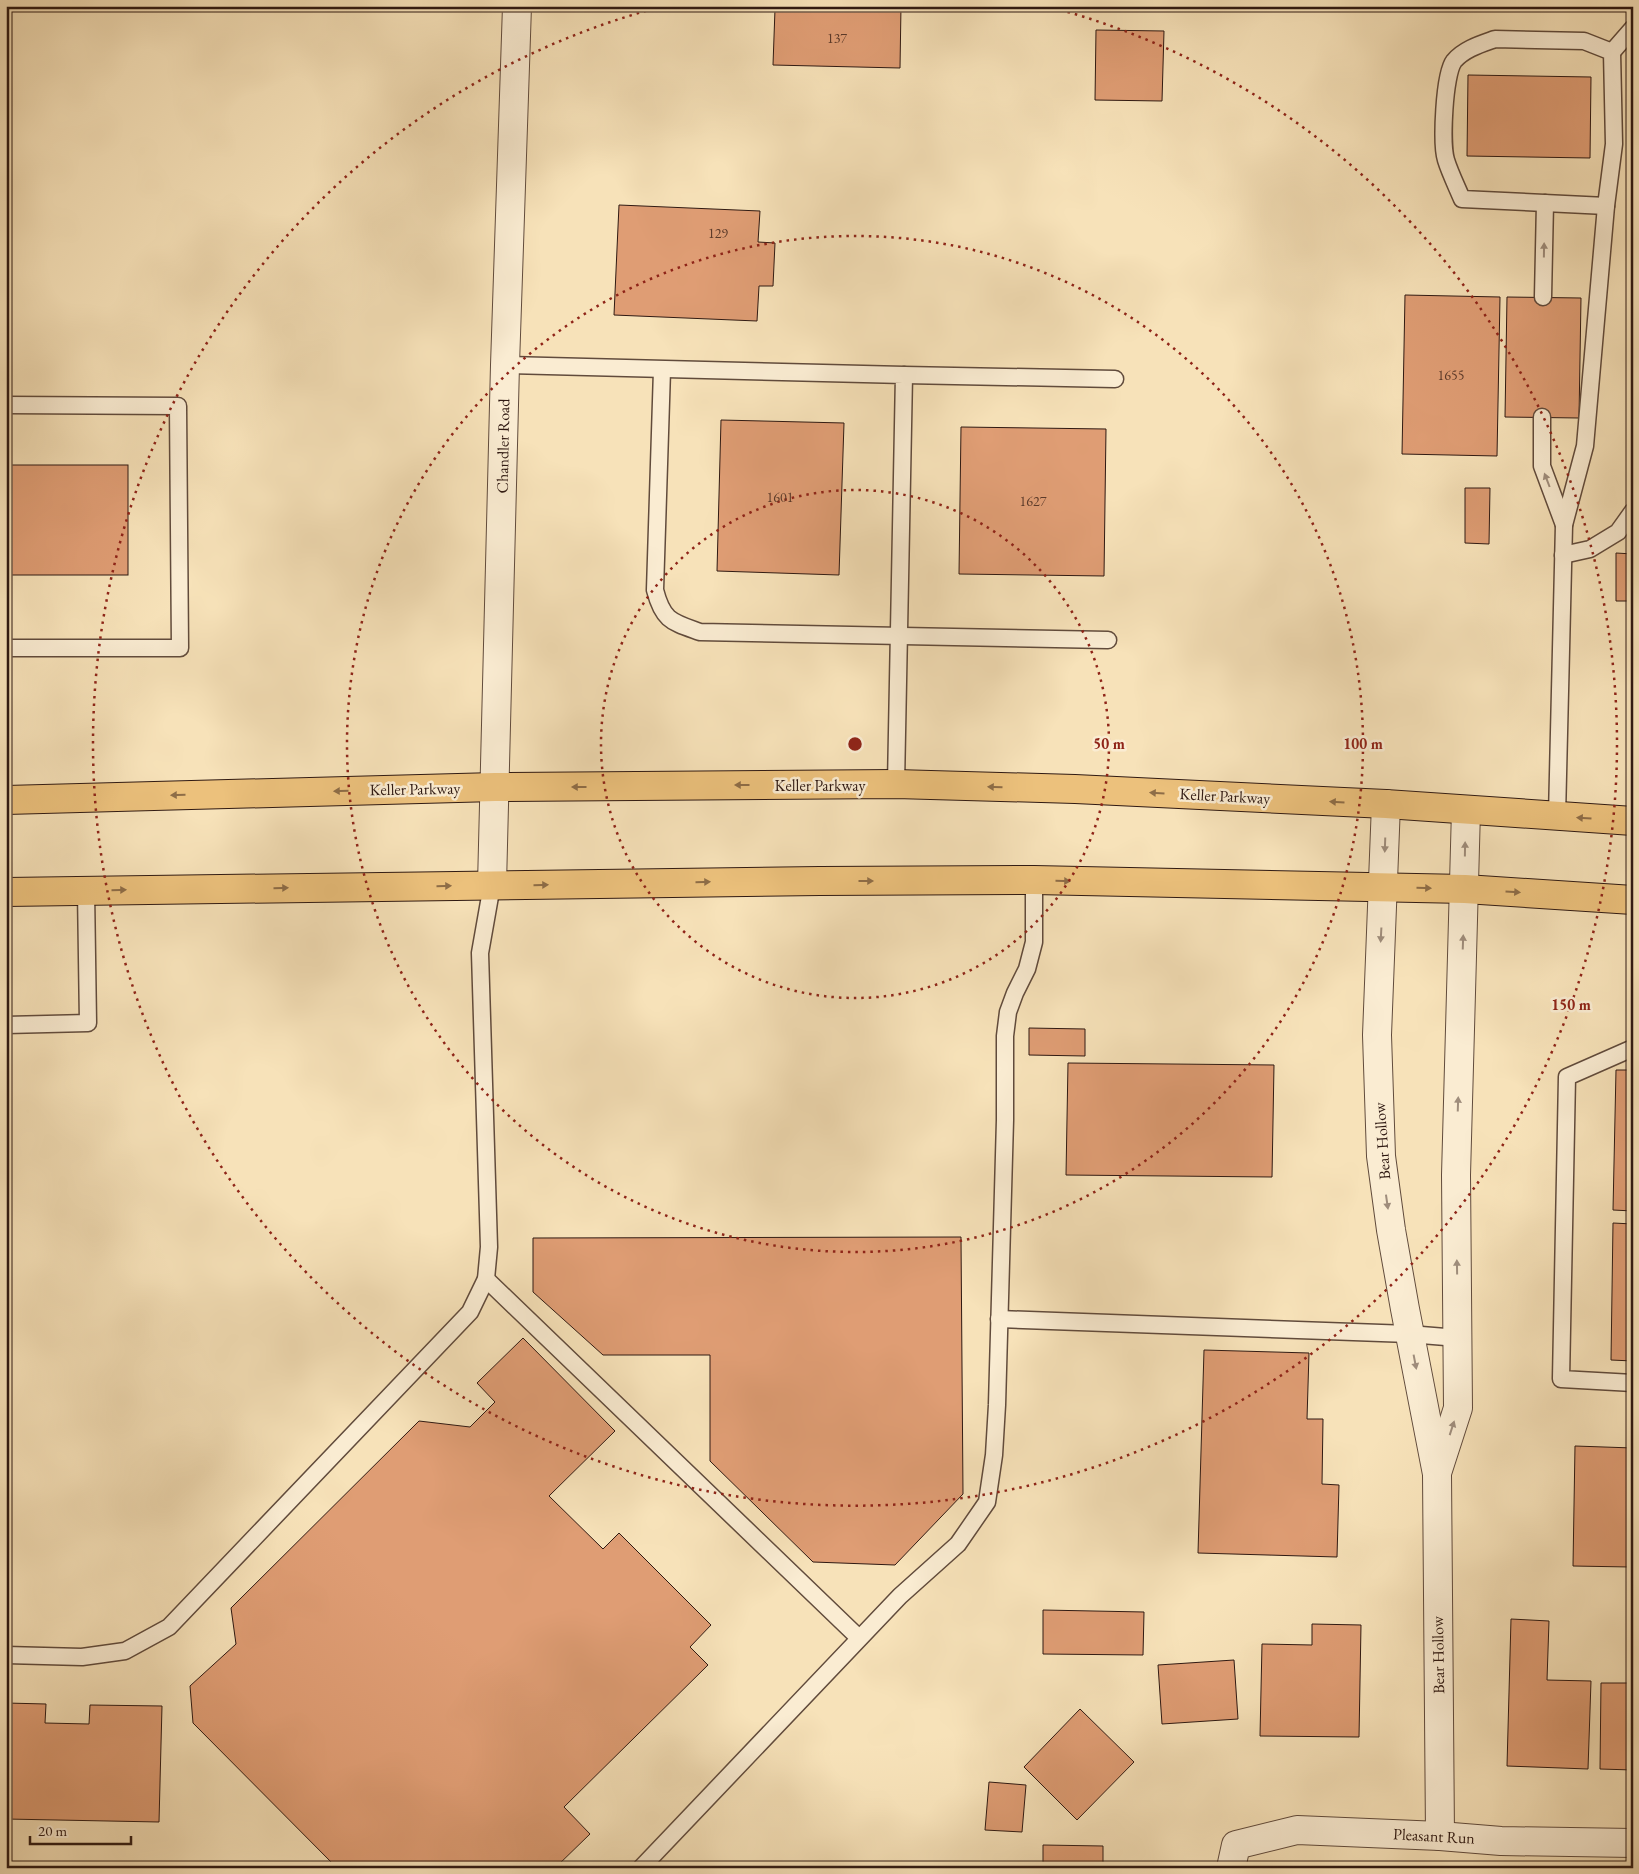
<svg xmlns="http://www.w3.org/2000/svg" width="1639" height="1874" font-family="'EB Garamond',serif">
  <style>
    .building { fill: #df9d74; stroke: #2f1912 }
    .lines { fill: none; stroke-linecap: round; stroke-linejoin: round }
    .service-casing { stroke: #614b3c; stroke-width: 19 }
    .minor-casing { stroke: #614b3c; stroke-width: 30 }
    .primary-casing { stroke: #2f1912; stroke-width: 30 }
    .service { stroke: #faecd2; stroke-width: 16 }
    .minor { stroke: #faecd2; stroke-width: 28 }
    .primary { stroke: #ecc17c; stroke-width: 28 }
    .oneway { fill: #9f8d7c }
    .oneway2 { fill: #8e6d47 }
    .ring { fill: none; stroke: #8f2418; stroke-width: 2.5; stroke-dasharray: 2.5 5 }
    .labels { text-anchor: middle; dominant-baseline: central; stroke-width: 5; stroke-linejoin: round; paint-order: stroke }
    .number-label { font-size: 14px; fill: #5b3a2a }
    .street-label { font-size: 16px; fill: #2f1912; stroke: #faecd2 }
    .centre { fill: #8f2418; stroke: #faecd2; stroke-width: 2.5 }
    .ring-label { font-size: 15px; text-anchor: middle; font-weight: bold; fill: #8f2418; stroke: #faecd2; stroke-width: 5; stroke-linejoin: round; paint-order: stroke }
  </style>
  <rect width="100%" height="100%" fill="#f7e2b9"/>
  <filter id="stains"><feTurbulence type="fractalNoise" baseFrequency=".004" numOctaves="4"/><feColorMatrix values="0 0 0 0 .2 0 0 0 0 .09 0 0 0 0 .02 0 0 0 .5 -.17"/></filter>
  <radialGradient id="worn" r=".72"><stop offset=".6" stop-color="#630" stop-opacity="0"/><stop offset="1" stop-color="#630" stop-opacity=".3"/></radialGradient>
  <g class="building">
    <path d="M800,6h101l-1,62 -127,-3 2,-56 24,1z"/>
    <path d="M1096,30l68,1 -2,70 -67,-1z"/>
    <path d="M1468,75l123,2 -1,81 -123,-2z"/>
    <path d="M619,205l141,6 -2,31 17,1 -2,43h-14l-2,35 -143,-6z"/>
    <path d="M1405,295l95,2 -3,159 -95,-2z"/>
    <path d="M1507,297l74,1 -2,120 -74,-1z"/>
    <path d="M721,420l123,3 -5,152 -122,-4z"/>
    <path d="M961,427l145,2 -2,147 -145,-2z"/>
    <rect x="6" y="465" width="122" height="110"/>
    <path d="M1465,488h25l-1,56 -24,-1z"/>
    <path d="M1616,553l17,1v47h-17z"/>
    <path d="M1029,1028l56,1v27l-56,-1z"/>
    <path d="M1068,1063l206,2 -2,112 -206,-2z"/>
    <path d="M1616,1070h17v141l-20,-1z"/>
    <path d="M1613,1223l20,1v137l-22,-1z"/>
    <path d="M961,1237l2,257 -68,71 -82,-3 -103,-101v-106h-107l-70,-63v-54z"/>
    <path d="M523,1338l92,93 -66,65 54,53 16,-16 92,92 -21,22 18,18 -144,142 26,27 -35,34h-218l-144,-145 -3,-37 46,-42 -5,-36 188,-187 51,6 25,-25 -18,-19z"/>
    <path d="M1204,1350l105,3 -2,66h16l-1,65 17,1 -2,72 -139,-4z"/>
    <path d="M1575,1446l58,2v77h-2l-1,42 -57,-1z"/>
    <path d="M1043,1610l101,2 -1,43 -100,-1z"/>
    <path d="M1511,1619l38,2 -2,59 44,1 -3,88 -81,-3z"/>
    <path d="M1312,1624l49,1 -2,112 -99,-1 2,-92 50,1z"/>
    <path d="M1234,1660l4,59 -76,5 -4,-59z"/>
    <path d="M1601,1683h31l1,87 -33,-1z"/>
    <path d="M6,1703l40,1 -1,19 44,1 1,-19 72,1 -3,116 -153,-3z"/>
    <path d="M1080,1709l54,53 -57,58 -53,-53z"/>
    <path d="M989,1782l37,3 -4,47 -37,-2z"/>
    <path d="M1043,1845l60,1v22h-60z"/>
  </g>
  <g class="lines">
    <defs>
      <g id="service">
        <path d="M1495,39l89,2 28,11 2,92 -8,62 -144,-7c-5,-12 -12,-26 -16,-39 -5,-16 -2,-86 8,-99 10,-12 27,-17 41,-22z"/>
        <path d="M1612,52l21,-24"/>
        <path d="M1543,297l2,-94"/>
        <path d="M505,365l399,10 -8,409"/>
        <path d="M662,370l-7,220c8,31 17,32 45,42l408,8"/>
        <path d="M904,375l211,4"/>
        <path d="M6,405l172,1 2,242h-174"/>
        <path d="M1542,417v49l22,59"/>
        <path d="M1563,555l27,-6 28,-17 15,-21"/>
        <path d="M1557,816l7,-291 21,-79 21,-240"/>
        <path d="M6,1025l82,-2 -2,-132"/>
        <path d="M1633,1048l-66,29 -6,302 72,4"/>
        <path d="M486,1279l373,359"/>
        <path d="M999,1319l410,15 49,4"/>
        <path d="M6,1655l76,2 43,-6 44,-24 301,-315 16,-33 3,-32 -9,-294 12,-68"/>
        <path d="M641,1868l259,-272 58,-52 29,-42 7,-47 3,-50 8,-285v-84l3,-24 7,-19 12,-24 7,-27v-62"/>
      </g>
      <g id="minor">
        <path d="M1386,804l-9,231 4,121 10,74 14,79 32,165 3,362"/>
        <path d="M492,885l13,-520 12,-359"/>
        <path d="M1437,1473l21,-65 -2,-233 10,-365"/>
        <path d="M1231,1868l5,-23 61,-15 143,6 61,5 132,2"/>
      </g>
      <g id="primary">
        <path d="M6,800l489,-13 401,-3 179,5 311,15 247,17"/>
        <path d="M6,892l814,-11 214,-1 431,9 168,11"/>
      </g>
    </defs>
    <use href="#service" class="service-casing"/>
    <use href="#minor" class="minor-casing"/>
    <use href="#primary" class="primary-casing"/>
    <use href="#service" class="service"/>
    <use href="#minor" class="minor"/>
    <use href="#primary" class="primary"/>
  </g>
  <defs><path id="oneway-solid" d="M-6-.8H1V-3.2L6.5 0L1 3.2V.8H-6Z" transform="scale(1.25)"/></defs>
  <g class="oneway">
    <use href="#oneway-solid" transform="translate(1544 250) rotate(-89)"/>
    <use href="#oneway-solid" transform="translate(1547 480) rotate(-111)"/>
    <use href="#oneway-solid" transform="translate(1385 845) rotate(92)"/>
    <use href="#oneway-solid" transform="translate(1465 849) rotate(-89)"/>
    <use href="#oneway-solid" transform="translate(1381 935) rotate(93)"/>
    <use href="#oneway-solid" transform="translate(1463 942) rotate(-88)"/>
    <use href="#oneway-solid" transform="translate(1458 1104) rotate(-88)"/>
    <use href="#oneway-solid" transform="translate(1387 1202) rotate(82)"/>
    <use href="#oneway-solid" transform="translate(1457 1267) rotate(-91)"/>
    <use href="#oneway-solid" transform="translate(1415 1362) rotate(79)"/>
    <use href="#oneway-solid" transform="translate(1452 1428) rotate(-72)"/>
  </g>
  <g class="oneway2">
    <use href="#oneway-solid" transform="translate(742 785) rotate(180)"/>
    <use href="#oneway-solid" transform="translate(579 787) rotate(180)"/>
    <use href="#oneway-solid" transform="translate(995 787) rotate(-178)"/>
    <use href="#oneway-solid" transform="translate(341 791) rotate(179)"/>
    <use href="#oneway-solid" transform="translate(1157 793) rotate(-177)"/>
    <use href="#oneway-solid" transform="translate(178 795) rotate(179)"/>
    <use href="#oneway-solid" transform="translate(1337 802) rotate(-177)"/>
    <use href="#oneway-solid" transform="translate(1584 818) rotate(-176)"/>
    <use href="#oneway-solid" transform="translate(866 881)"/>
    <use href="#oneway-solid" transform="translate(1063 881) rotate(1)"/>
    <use href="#oneway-solid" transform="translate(703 882) rotate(-1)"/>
    <use href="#oneway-solid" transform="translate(541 885) rotate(-1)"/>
    <use href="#oneway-solid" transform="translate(444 886) rotate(-1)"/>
    <use href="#oneway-solid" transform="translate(281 888) rotate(-1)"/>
    <use href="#oneway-solid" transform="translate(1424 888) rotate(2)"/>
    <use href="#oneway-solid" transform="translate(119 890) rotate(-1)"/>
    <use href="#oneway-solid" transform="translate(1513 892) rotate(4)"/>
  </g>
  <g class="ring">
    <circle cx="855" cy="744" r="254"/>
    <circle cx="855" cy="744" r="508"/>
    <path d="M1046 6A762 762 0 1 1 664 6"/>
  </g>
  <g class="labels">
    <g class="number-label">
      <text x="837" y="38">137</text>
      <text x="718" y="233">129</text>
      <text x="1451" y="375">1655</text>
      <text x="780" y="497">1601</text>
      <text x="1033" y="501">1627</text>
    </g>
    <g class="street-label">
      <text transform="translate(503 446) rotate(-89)">Chandler Road</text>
      <text x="820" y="785">Keller Parkway</text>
      <text transform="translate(415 789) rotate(-1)">Keller Parkway</text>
      <text transform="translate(1225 796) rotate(3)">Keller Parkway</text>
      <text transform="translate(1382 1141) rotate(-94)">Bear Hollow</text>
      <text transform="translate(1438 1655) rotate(-91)">Bear Hollow</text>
      <text transform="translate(1434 1836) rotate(3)">Pleasant Run</text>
    </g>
  </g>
  <circle cx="855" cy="744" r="8" class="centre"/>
  <g class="ring-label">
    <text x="1109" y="749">50 m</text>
    <text x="1363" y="749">100 m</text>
    <text x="1571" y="1010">150 m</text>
  </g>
  <rect width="1639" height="1874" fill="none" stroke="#f7e2b9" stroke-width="25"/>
  <rect x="8" y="8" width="1624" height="1859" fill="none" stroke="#2f1912" stroke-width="2.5"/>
  <rect x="12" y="12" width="1614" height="1849" fill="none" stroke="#2f1912"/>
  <path d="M30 1836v8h101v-8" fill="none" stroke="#2f1912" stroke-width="2.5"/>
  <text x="38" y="1836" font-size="15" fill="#2f1912" stroke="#faecd2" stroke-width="4" paint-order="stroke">20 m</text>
  <rect width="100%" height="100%" filter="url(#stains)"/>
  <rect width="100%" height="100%" fill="url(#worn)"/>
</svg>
